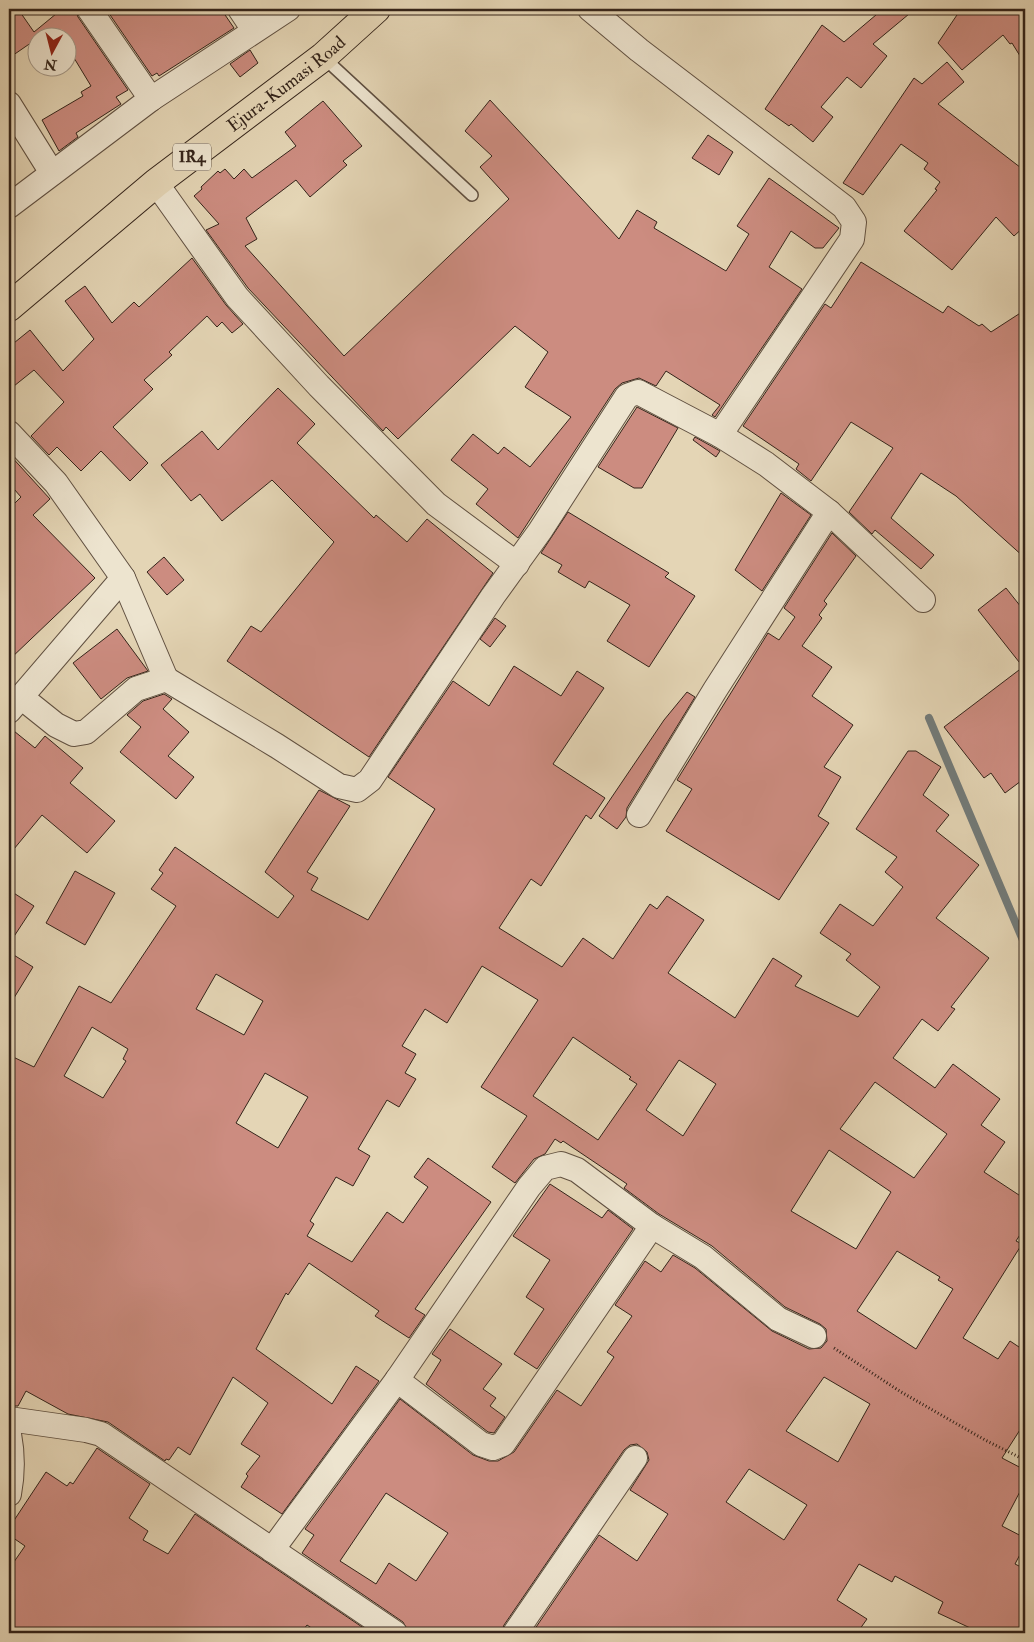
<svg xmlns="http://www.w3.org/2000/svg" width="1034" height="1642" font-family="'IM FELL Double Pica',serif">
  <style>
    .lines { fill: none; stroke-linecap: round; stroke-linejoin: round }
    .stream { stroke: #727b7a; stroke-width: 8 }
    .building { fill: #cc8c80; stroke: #34241a; fill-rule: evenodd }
    .lane-casing { stroke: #605041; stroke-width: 14 }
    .street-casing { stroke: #605041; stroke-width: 26 }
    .primary-casing { stroke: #34241a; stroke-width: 30 }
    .path { stroke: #34241a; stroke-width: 3; stroke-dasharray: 1 2.5; stroke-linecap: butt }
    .lane { stroke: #ede4cf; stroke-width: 11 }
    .street { stroke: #ede4cf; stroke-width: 24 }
    .primary { stroke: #e4d5b5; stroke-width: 28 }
    .labels { text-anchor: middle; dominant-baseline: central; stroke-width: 4; stroke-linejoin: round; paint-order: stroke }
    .shield { fill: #ede4cf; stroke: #6c5e50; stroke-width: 1 }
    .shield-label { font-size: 16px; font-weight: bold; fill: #34241a }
    .street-label { font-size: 18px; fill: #34241a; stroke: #ede4cf }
  </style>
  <rect width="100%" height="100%" fill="#e4d5b5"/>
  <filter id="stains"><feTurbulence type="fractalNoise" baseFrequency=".004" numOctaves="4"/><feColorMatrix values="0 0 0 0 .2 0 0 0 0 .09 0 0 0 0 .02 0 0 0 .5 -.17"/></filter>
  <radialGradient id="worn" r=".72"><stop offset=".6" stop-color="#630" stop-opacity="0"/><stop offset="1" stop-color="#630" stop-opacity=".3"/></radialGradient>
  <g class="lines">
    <path class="stream" d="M929,718l96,227"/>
  </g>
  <g class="building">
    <path d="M9,9h9l16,23 28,-23h13l3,8 50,73 -12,7 5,7 -45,29 2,4 -19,14 -17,-31 41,-24 -2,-4 10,-6 -23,-38v-10h-30l-29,20z"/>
    <path d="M106,9h115l13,19 -75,48 -2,-3 -5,3z"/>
    <path d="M883,9h32l-42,35 14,12 -26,32 -14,-11 -26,30 12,10 -20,25 -22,-18 -2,2 -24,-17 57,-84 22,17z"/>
    <path d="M961,9h64v55l-13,-21 -2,1 -7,-9 -41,35 -24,-27z"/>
    <path d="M250,50l8,13 -18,14 -10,-13z"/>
    <path d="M947,62l17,20 -26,22 87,67v55l-11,10 -18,-19 -44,53 -48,-39 33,-41 -2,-1 5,-7 -16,-13 4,-6 -27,-19 -38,51 -20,-12 71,-105 8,6z"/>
    <path d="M490,100l129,139 18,-29 20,12 -3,6 72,43 23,-37 -12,-8 32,-48 70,50 -16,20h-8l-24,-17 -22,36 33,22 -87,128 -3,-2 8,-10 -54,-34 -10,15 -17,-8 -17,5 -7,6 -97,149 -42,-34 12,-15 -37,-29 22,-26 25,20 6,-7 26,20 41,-50 -46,-30 23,-35 -33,-26 -117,113 -12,-12 -3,4 -135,-143 -42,-58 13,-6 -25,-28 8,-7 -1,-2 17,-16 2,2 5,-4 9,10 10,-10 8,9 44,-32 -11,-14 38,-31 39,45 -19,15 4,4 -37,32 -14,-17 -50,38 11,21 -12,7 99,110 165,-157 -29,-32 12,-11 -27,-25z"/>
    <path d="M708,135l25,17 -14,23 -27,-17z"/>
    <path d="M192,258l34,47 17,19 -11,9 -10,-11 -5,5 -10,-11 -38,36 3,3 -28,25 9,9 -40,38 35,36 -18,18 -29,-30 -20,20 -24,-24 -8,8 -18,-19 33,-34 -30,-32 -25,20v-43l21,-17 33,41 31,-32 -29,-38 20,-15 27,37 22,-21 5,5z"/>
    <path d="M861,262l82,51 5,-7 31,20 3,-2 9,8 34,-22v248l-69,-62 -35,-23 -30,45 43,37 -13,14 -46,-39 -3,4 -23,-22 44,-64 -42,-26 -40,59 -15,-12 3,-5 -56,-38 82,-122 6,4z"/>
    <path d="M278,388l37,36 -18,19 77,75 2,-3 31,27 20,-23 66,54 -124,184 -142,-96 24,-35 10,6 73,-90 -62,-62 -50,41 -22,-27 -9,7 -30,-36 41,-34 16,19z"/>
    <path d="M637,407l41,21 -36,60h-8l-36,-21z"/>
    <path d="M695,437l18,10 7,4 -4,6 -23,-17z"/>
    <path d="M9,454l41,45 -17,16 62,63 -86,82v-151l12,-12 -7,-8 -5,5z"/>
    <path d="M781,493l30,22 -49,76 -27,-21z"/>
    <path d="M568,512l101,61 -4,4 30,19 -46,71 -42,-26 23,-36 -41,-24 -4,7 -27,-16 4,-7 -21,-12z"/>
    <path d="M832,533l24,23 -32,45 3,3 -8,11 3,3 -20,28 30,21 -20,29 41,29 -29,42 17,10 -23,39 11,7 -50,77 -113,-69 26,-42 -15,-9 91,-147 11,7 16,-23 -11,-9z"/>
    <path d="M164,557l20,23 -17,15 -20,-23z"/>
    <path d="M1006,588l19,24v166l-20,15 -14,-20 -7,5 -40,-51 79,-60 -45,-57z"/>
    <path d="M495,618l11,8 -16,21 -10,-8z"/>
    <path d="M117,629l31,42 -21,7 -26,21 -28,-36z"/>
    <path d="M514,666l47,30 16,-25 27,17 -51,76 52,34 -14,21 -5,-4 -45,71 -10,-7 -32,49 63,39 21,-29 30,21 37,-55 7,5 10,-13 37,24 -36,53 67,45 38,-60 29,18 -7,10 63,31 22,-30 -34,-27 5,-6 -31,-21 20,-29 33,22 30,-39 -18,-15 12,-15 -41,-28 52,-78h8l25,16 -18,28 26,20 -13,16 43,34 -43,53 53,40 -38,49 4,2 -17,22 -16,-12 -29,39 42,30 18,-24 47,35 -19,26 24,17 -21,30 41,27v28l-9,14 6,3 -59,94 35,21 12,-18 15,10v71l-23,36 23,12v12l-23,44 23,12v7l-10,19 10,5v54l-5,10h-39l-43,-20 5,-11 -48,-26 -3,6 -33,-18 -22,36 30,19 -10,14h-325l67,-98 38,26 31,-47 -38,-24 19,-30 -2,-8 -10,-8 -7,1 -6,5 -120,175 -3,8h-92l-6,-11 -101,-69 12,-18 -9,-6 95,-130 73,56 16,6h9l16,-9 43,-62 24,16 33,-49 -7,-5 25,-36 -17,-11 30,-44 16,11 12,-17 22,13 77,63 37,18 12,-1 6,-7 -1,-12 -6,-5 -35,-17 -73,-61 -53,-32 -35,-26 3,-4 -64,-43 -2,2 -6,-4 -10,15 -11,5 -19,24 -23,-16 35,-51 -46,-29 57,-87 -56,-34 -35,57 -22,-14 -23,37 14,8 -11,19 11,6 -17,28 -12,-7 -29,49 12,7 -17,30 -17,-9 -26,44 4,3 -7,12 45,26 35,-50 16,11 25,-36 -14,-10 14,-19 63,44 -76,107 10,6 -16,23 -34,-22 4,-5 -70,-48 -21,32 -2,-2 -30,56 76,55 24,-38 23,15 -97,133 -41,-27 7,-11 -2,-2 14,-18 -19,-12 27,-41 -35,-26 -43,78 -12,-8 -9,13 -3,-1 -1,2 -57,-39 -40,-8 -42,-23 -8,15h-9v-351l25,12 45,-81 32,17 65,-97 -25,-17 12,-16 -4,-3 16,-23 103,71 16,-22 -29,-24 54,-82 31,16 -43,66 11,6 -7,12 57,30 67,-111 -47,-32 65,-96 36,25zM216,974l47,27 -19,34 -48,-26zM92,1027l36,22 -5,10 3,2 -23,37 -39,-22zM573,1037l58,40 -2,2 8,5 -39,56 -65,-44zM679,1060l37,24 -33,52 -37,-26zM265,1073l43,24 -30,51 -42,-25zM875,1082l72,52 -33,44 -74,-49zM829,1150l62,42 -35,57 -65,-38zM897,1251l43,26 -2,3 15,9 -37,60 -59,-38zM824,1377l46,27 -32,58 -52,-31zM749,1469l58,36 -23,35 -58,-38zM386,1493l62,40 -32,48 -27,-18 -13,21 -36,-23z"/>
    <path d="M687,692l8,5 -68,111 -1,9 -9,12 -18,-13 65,-96z"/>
    <path d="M164,694l8,5 -9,10 26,23 -21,24 26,21 -18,22 -56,-47 21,-25 -14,-12 16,-14z"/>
    <path d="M9,727l26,21 10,-12 38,32 -13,15 45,38 -28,32 -45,-38 -33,40z"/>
    <path d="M75,871l40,22 -30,52 -39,-22z"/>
    <path d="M9,890l25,16 -25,38z"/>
    <path d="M9,952l24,15 -24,39z"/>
    <path d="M550,1184l52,34 6,-8 25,19 -96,140 -23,-15 30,-45 -18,-12 24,-37 -37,-24z"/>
    <path d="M450,1329l52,35 -19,25 13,9 -6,8 15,11 -11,16 -6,-1 -62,-48 15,-24 -9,-6z"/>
    <path d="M97,1448l53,36 -21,34 19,13 -5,9 25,14 27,-40 170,115 -3,4h-43l-12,-8 -6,8h-292v-64l16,-23 -16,-11v-7l37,-56 21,14 3,-4 3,2z"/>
  </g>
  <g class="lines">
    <defs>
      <path id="lane" d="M323,57l149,138"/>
      <g id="street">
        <path d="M89,9l62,90"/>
        <path d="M240,9l14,21"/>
        <path d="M590,9l49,41 205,157 10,15 -2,17 -132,196 46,29 63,48 94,88"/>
        <path d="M9,104l43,69"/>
        <path d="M156,183l81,114 82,89 117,118 81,60"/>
        <path d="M9,206l142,-107 137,-90"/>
        <path d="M9,433l47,50 67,95 43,101"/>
        <path d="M21,697l35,28 18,9 12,-2 50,-43 30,-10 111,67 62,40 18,4 13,-10 123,-184 47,-65 87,-135 11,-4 82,43"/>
        <path d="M9,711l114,-133"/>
        <path d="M639,815l76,-125 114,-178"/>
        <path d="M397,1380l84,64 12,4 10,-4 149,-218"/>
        <path d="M9,1419l77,11 15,4 294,199"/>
        <path d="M9,1434c4,21 4,39 0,60"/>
        <path d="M272,1550l125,-170 132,-193 16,-19 16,-4 16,6 75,56 51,31 75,62 36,17"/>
        <path d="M515,1633l120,-175"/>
      </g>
      <g id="primary">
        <path id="s1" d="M9,307l147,-124 167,-126 53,-48"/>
      </g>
    </defs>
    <use href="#lane" class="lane-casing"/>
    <use href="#street" class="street-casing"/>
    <use href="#primary" class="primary-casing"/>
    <path class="path" d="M834,1348l67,44 84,48 40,20"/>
    <use href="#lane" class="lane"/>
    <use href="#street" class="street"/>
    <use href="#primary" class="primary"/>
  </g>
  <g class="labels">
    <rect class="shield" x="173" y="143.5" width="38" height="27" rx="4"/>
    <g class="shield-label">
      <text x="192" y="157">IR4</text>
    </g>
    <g class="street-label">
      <text stroke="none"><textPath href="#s1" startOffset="356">Ejura-Kumasi Road</textPath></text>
    </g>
  </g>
  <rect width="1034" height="1642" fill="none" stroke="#e4d5b5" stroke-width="30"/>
  <rect x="10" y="10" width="1014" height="1622" fill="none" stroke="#34241a" stroke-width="2.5"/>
  <rect x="15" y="15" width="1004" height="1612" fill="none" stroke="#34241a"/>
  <g transform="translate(52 52) rotate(187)"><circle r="24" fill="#ede4cf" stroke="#a39787"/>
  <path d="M0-4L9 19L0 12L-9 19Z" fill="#8f2418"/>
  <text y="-8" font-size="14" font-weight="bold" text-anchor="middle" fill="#34241a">N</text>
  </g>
  <rect width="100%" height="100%" filter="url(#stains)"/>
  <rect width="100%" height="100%" fill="url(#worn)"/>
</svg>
